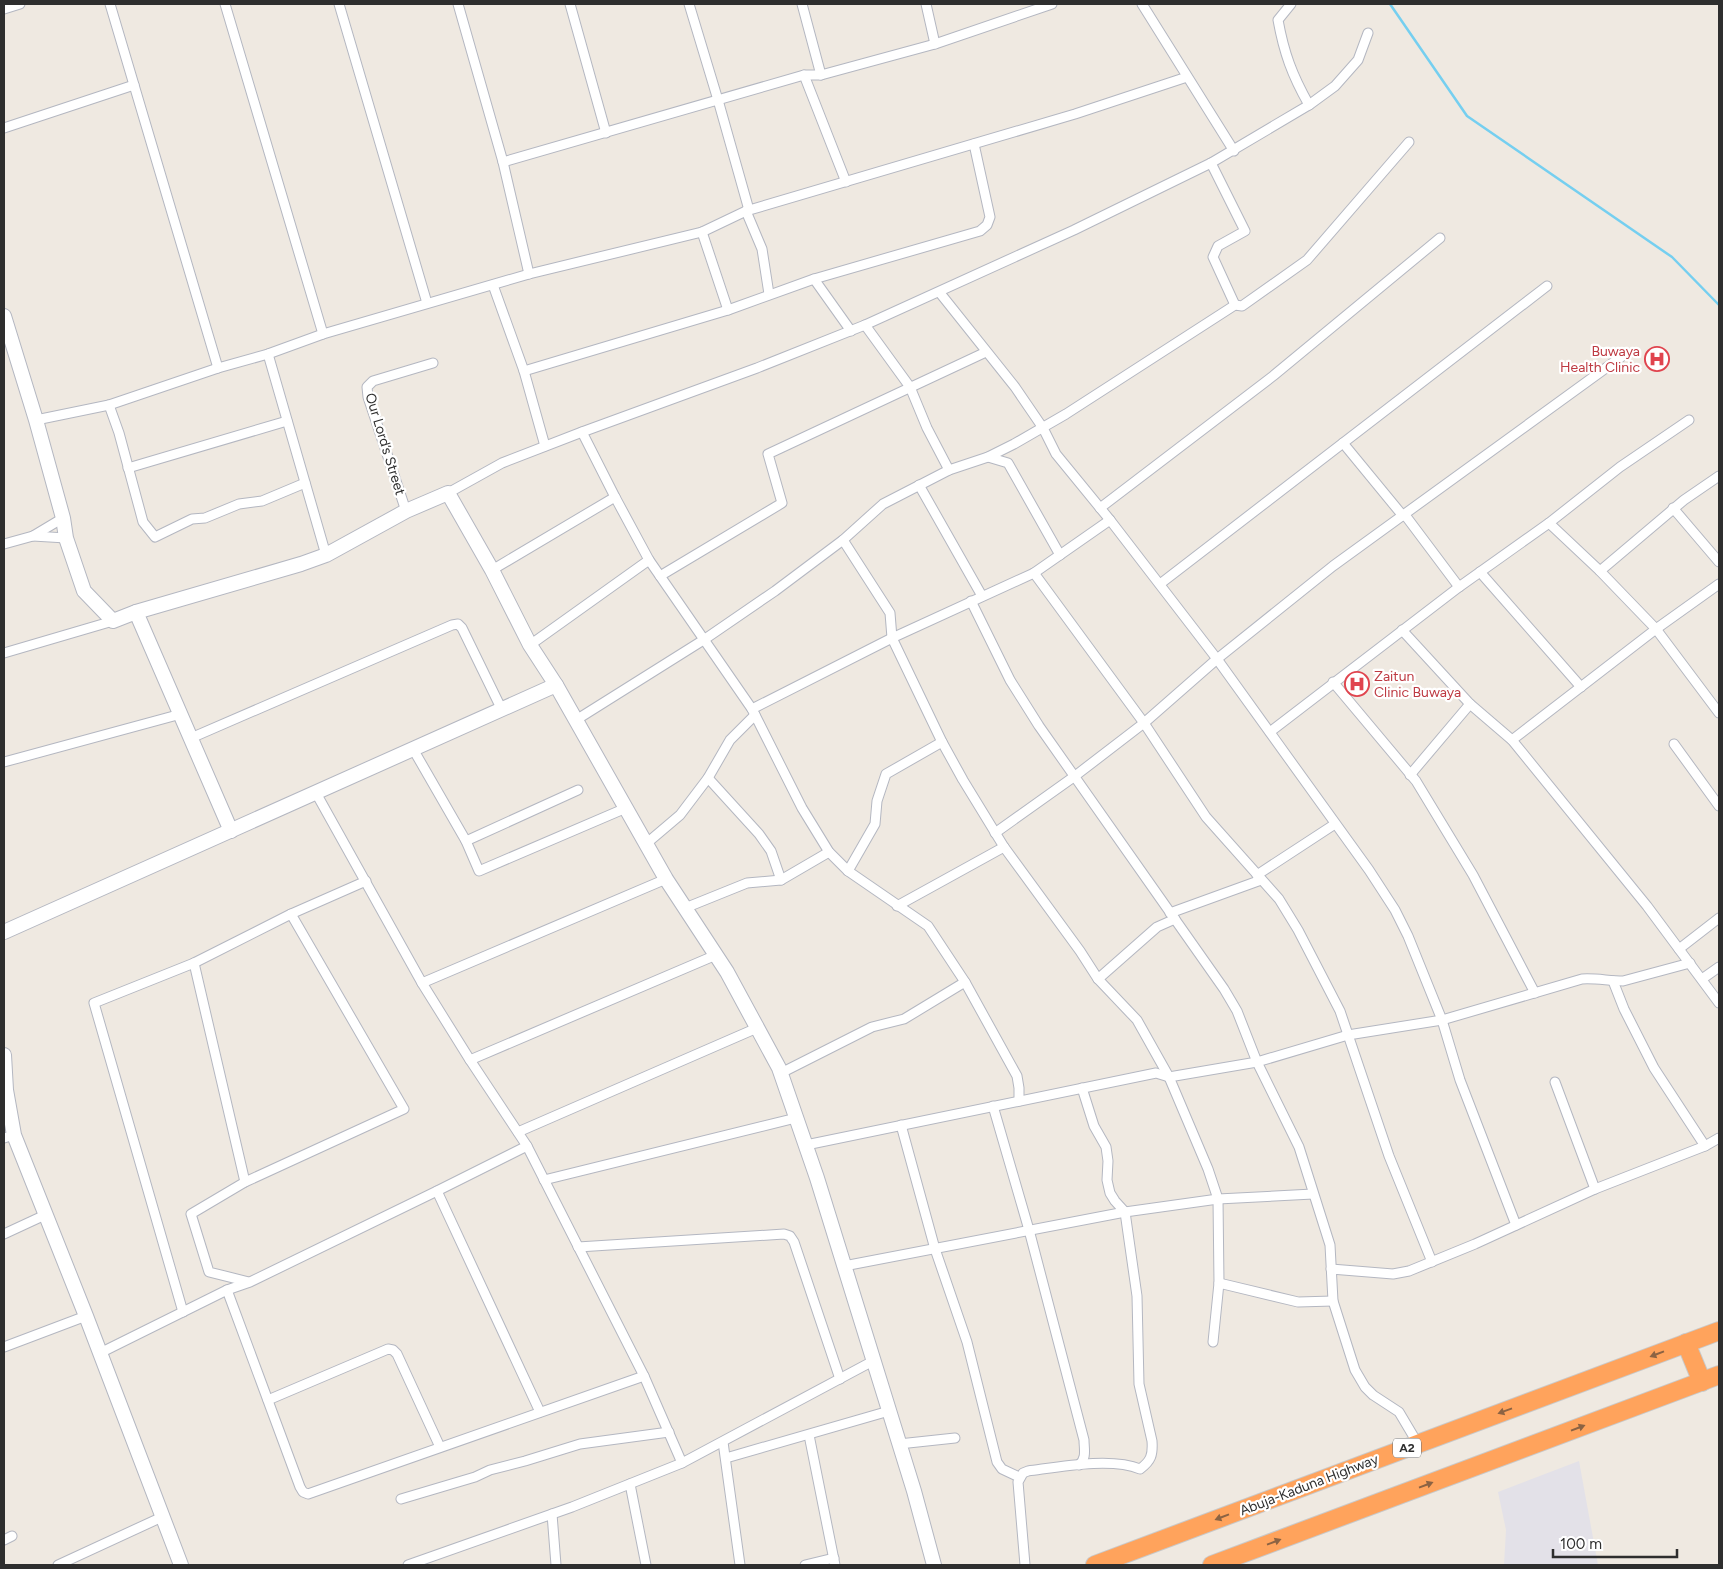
<svg xmlns="http://www.w3.org/2000/svg" width="1723" height="1569" font-family="Figtree,sans-serif">
  <style>
    .industrial { fill: #e3e1e8 }
    .lines { fill: none; stroke-linecap: round; stroke-linejoin: round }
    .stream { stroke: #75cff0; stroke-width: 2.5 }
    .street-casing { stroke: #b4b7c1; stroke-width: 11 }
    .secondary-casing { stroke: #b4b7c1; stroke-width: 16 }
    .highway-casing { stroke: #c9c9c9; stroke-width: 20 }
    .street { stroke: #fff; stroke-width: 9 }
    .secondary { stroke: #fff; stroke-width: 14 }
    .highway { stroke: #ffa35c; stroke-width: 18 }
    .oneway { fill: #8c6343 }
    .labels { text-anchor: middle; dominant-baseline: central; stroke-width: 4.5; stroke-linejoin: round; paint-order: stroke }
    .shield { fill: #fff; stroke: #6d6d6d; stroke-width: 1 }
    .shield-label { font-size: 12px; font-weight: bold; fill: #2e2e2e }
    .health-label { font-size: 14px; fill: #be3a42; stroke: #fff; text-anchor: end }
    .street-label { font-size: 14px; fill: #2e2e2e; stroke: #fff }
  </style>
  <rect width="100%" height="100%" fill="#efe9e1"/>
  <path class="industrial" d="M1579,1461l19,104h-94l2,-35 -8,-38z"/>
  <g class="lines">
    <path class="stream" d="M1390,4l77,112 205,141 47,48"/>
    <defs>
      <g id="street">
        <path d="M110,4l108,364"/>
        <path d="M225,4l98,330"/>
        <path d="M339,4l88,299"/>
        <path d="M458,4l45,158 26,112"/>
        <path d="M570,4l36,129"/>
        <path d="M689,4l29,96 31,110"/>
        <path d="M802,4l19,71"/>
        <path d="M926,4l9,40"/>
        <path d="M1142,4l92,147"/>
        <path d="M1291,4l-13,16c6,33 14,55 31,85"/>
        <path d="M4,9l16,-5"/>
        <path d="M804,75l42,107"/>
        <path d="M4,128l130,-43"/>
        <path d="M503,162l301,-87h17l114,-31 117,-40"/>
        <path d="M1211,163l34,68 -27,15 -5,11 22,48"/>
        <path d="M746,211l16,38 7,45"/>
        <path d="M702,232l26,78"/>
        <path d="M814,279l37,52"/>
        <path d="M493,285l31,86 21,75"/>
        <path d="M940,293l75,94 28,41 13,26 54,66 107,139 152,211 26,40 13,26 34,84 18,60 56,145"/>
        <path d="M865,325l45,62 17,41 22,42"/>
        <path d="M268,354l58,201"/>
        <path d="M524,371l204,-61 86,-31 166,-48 7,-6 3,-8 -16,-73"/>
        <path d="M109,405l10,28 24,89 12,15 37,-18 13,-1 34,-14 23,-3 43,-18"/>
        <path d="M36,420l73,-15 109,-37 50,-14 55,-20 206,-60 173,-42 44,-21 329,-97 112,-37"/>
        <path d="M582,432l33,65 34,63 103,149 50,99 27,44 19,19 80,55 37,56 52,94 2,12v13"/>
        <path d="M1343,443l60,73"/>
        <path d="M988,457l20,6 52,92"/>
        <path d="M128,468l159,-47"/>
        <path d="M919,485l63,111"/>
        <path d="M448,493l54,-30 80,-31 175,-64 108,-43 209,-95 137,-67 98,-58 26,-19 23,-26 10,-27"/>
        <path d="M1100,508l173,-132 167,-138"/>
        <path d="M1673,508l46,54"/>
        <path d="M406,511l-38,-114 -1,-10 6,-6 60,-18"/>
        <path d="M1405,515l54,72"/>
        <path d="M1549,523l51,48 56,58 63,84"/>
        <path d="M33,536l33,2"/>
        <path d="M843,540l47,73 2,25 50,104 21,38 41,67 76,104 18,28 39,41 32,57 39,92 10,30 1,84 -6,59"/>
        <path d="M4,544l29,-8 30,-18"/>
        <path d="M492,570l123,-73"/>
        <path d="M1600,571l84,-71 35,-24"/>
        <path d="M1480,572l101,115"/>
        <path d="M1034,573l110,150 62,94 73,82 19,31 42,81 49,145 43,106"/>
        <path d="M660,576l122,-73 -14,-49 218,-102"/>
        <path d="M1160,584l387,-298"/>
        <path d="M971,601l39,79 29,46 185,263 13,22 20,51 42,85 31,98 3,56 22,69 10,17 8,8 26,17 19,32"/>
        <path d="M1402,630l68,74 42,36 135,166 72,97"/>
        <path d="M530,645l119,-85"/>
        <path d="M4,653l109,-32"/>
        <path d="M1333,682l83,99 57,94 62,118"/>
        <path d="M752,709l140,-71 142,-65 76,-53"/>
        <path d="M576,720l129,-81 70,-48 68,-51 40,-36 66,-34 39,-13 26,-13 52,-30 169,-109 7,1 65,-46 102,-118"/>
        <path d="M1270,732l189,-145 90,-64 71,-56 69,-47"/>
        <path d="M191,738l261,-113 6,-1 4,4 40,82"/>
        <path d="M1512,740l144,-111 63,-45"/>
        <path d="M1674,744l45,62"/>
        <path d="M413,749l53,92 13,30 147,-63"/>
        <path d="M4,762l177,-48"/>
        <path d="M1410,775l60,-71"/>
        <path d="M708,778l51,56 12,17 10,29"/>
        <path d="M316,793l106,190 48,77 57,86 117,230 38,87"/>
        <path d="M995,833l80,-57 69,-53 73,-64 116,-93 288,-209"/>
        <path d="M466,841l112,-51"/>
        <path d="M647,843l33,-28 28,-37 22,-38 25,-25"/>
        <path d="M848,871l27,-47 2,-23 9,-27 56,-32"/>
        <path d="M1257,875l78,-51"/>
        <path d="M897,906l107,-59"/>
        <path d="M685,908l62,-25 34,-3 48,-28"/>
        <path d="M1170,913l91,-33"/>
        <path d="M1679,949l40,-31"/>
        <path d="M194,963l51,219 -54,32 18,58 40,10"/>
        <path d="M1098,979l59,-52 18,-8"/>
        <path d="M1702,979l17,-12"/>
        <path d="M1613,981l11,28 30,59 51,78"/>
        <path d="M422,983l244,-104"/>
        <path d="M470,1060l246,-105"/>
        <path d="M781,1073l91,-46 32,-8 61,-37"/>
        <path d="M1555,1082l40,107"/>
        <path d="M993,1106l36,124 55,210c0,9 3,18 -5,25"/>
        <path d="M901,1125l34,124 32,93 30,120 5,7 17,8"/>
        <path d="M518,1132l239,-104"/>
        <path d="M4,1138l10,-3"/>
        <path d="M806,1145l350,-72 13,4 88,-15 91,-27 94,-15 140,-41c14,-1 27,2 41,2l67,-18"/>
        <path d="M544,1180l252,-62"/>
        <path d="M245,1182l159,-73 -113,-195"/>
        <path d="M437,1191l103,221"/>
        <path d="M4,1234l41,-19"/>
        <path d="M578,1247l206,-13 6,2 4,6 46,137"/>
        <path d="M844,1266l281,-54 93,-13 95,-5"/>
        <path d="M1331,1269l62,5 16,-3 66,-27 120,-55 110,-43 14,-8"/>
        <path d="M1219,1283l79,19 35,-1"/>
        <path d="M227,1290l73,197 3,5 5,2 336,-118"/>
        <path d="M183,1312l-89,-309 100,-40 97,-49 75,-33"/>
        <path d="M4,1347l82,-31"/>
        <path d="M100,1353l127,-63 23,-8 187,-91 90,-45"/>
        <path d="M268,1400l120,-51 5,1 4,4 43,93"/>
        <path d="M809,1435l26,130"/>
        <path d="M723,1442l17,123"/>
        <path d="M899,1444l56,-6"/>
        <path d="M726,1458l163,-47"/>
        <path d="M630,1484l16,81"/>
        <path d="M401,1499l74,-22 15,-7 35,-9 55,-17 89,-12"/>
        <path d="M552,1514l4,51"/>
        <path d="M4,1540l8,-4"/>
        <path d="M58,1565l104,-48"/>
        <path d="M408,1565l164,-58 110,-44 191,-102"/>
        <path d="M805,1565l29,-7"/>
        <path d="M1025,1565l-7,-83 5,-9 5,-2c31,-4 83,-14 112,-2 11,-8 13,-14 12,-28l-13,-57 -2,-88 -12,-84 -10,-11 -5,-8 -3,-13 1,-19 -2,-14 -12,-21 -12,-38"/>
      </g>
      <g id="secondary">
        <path d="M4,316l32,104 27,98 3,20 18,53 29,30 23,-9 95,219"/>
        <path d="M136,612l165,-48 25,-9 80,-44 42,-18 44,77 38,75 26,40"/>
        <path d="M4,932l552,-247 110,194 61,93 52,96 38,110 97,313 20,74"/>
        <path d="M4,1055l2,35 8,45 72,181 95,249"/>
      </g>
      <g id="highway">
        <path d="M1686,1343l16,39"/>
        <path d="M1095,1565l624,-234"/>
        <path d="M1212,1565l507,-190"/>
      </g>
    </defs>
    <use href="#street" class="street-casing"/>
    <use href="#secondary" class="secondary-casing"/>
    <use href="#highway" class="highway-casing"/>
    <use href="#street" class="street"/>
    <use href="#secondary" class="secondary"/>
    <use href="#highway" class="highway"/>
  </g>
  <defs><path id="oneway-solid" d="M-6-.8H1V-3.2L6.5 0L1 3.2V.8H-6Z" transform="scale(1.25)"/></defs>
  <g class="oneway">
    <use href="#oneway-solid" transform="translate(1657 1354) rotate(159)"/>
    <use href="#oneway-solid" transform="translate(1505 1411) rotate(160)"/>
    <use href="#oneway-solid" transform="translate(1578 1428) rotate(-21)"/>
    <use href="#oneway-solid" transform="translate(1426 1485) rotate(-21)"/>
    <use href="#oneway-solid" transform="translate(1222 1517) rotate(159)"/>
    <use href="#oneway-solid" transform="translate(1274 1542) rotate(-21)"/>
  </g>
  <defs>
    <symbol id="hospital-ring" viewBox="-11 -11 22 22"><circle r="9.5" fill="#fff" stroke="#e0444e" stroke-width="1.5"/><path d="M-5-5h3v3.5h4V-5h3V5h-3V1.5h-4V5h-3Z" fill="#e0444e"/></symbol>
  </defs>
  <g fill-rule="evenodd">
    <use href="#hospital-ring" x="1643" y="345" width="28" height="28"/>
    <use href="#hospital-ring" x="1343" y="670" width="28" height="28"/>
  </g>
  <g class="labels">
    <rect class="shield" x="1393" y="1438.5" width="28" height="19" rx="4"/>
    <g class="shield-label">
      <text x="1407" y="1448">A2</text>
    </g>
    <g class="health-label">
      <text x="1640" y="351">Buwaya<tspan x="1640" dy="16">Health Clinic</tspan></text>
      <text x="1374" y="676" text-anchor="start">Zaitun<tspan x="1374" dy="16">Clinic Buwaya</tspan></text>
    </g>
    <g class="street-label">
      <text transform="translate(385 444) rotate(73)">Our Lord’s Street</text>
      <text transform="translate(1309 1485) rotate(-21)">Abuja-Kaduna Highway</text>
    </g>
  </g>
  <rect width="1723" height="1569" fill="none" stroke="#2e2e2e" stroke-width="10"/>
  <path d="M1553 1549v8h124v-8" fill="none" stroke="#2e2e2e" stroke-width="2.5"/>
  <text x="1560" y="1549" font-size="15" fill="#2e2e2e" stroke="#ffffff" stroke-width="4" paint-order="stroke">100 m</text>
</svg>
